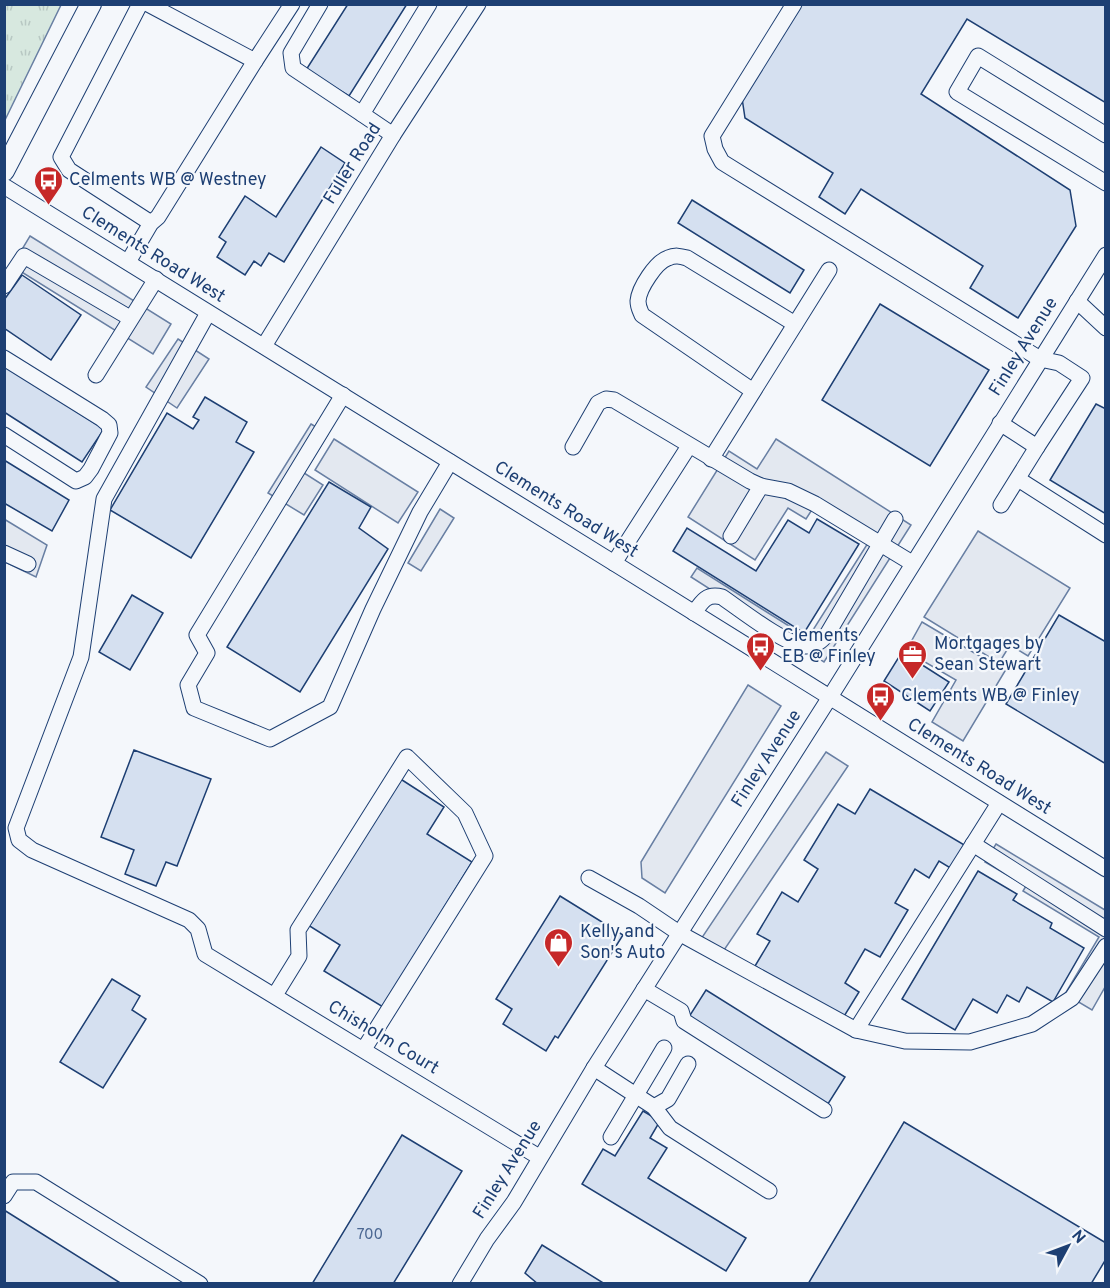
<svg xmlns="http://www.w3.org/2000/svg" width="1110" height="1288" font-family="Overpass,sans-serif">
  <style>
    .park { fill: url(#park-tufts); stroke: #687fa3; stroke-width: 1.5 }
    .parking { fill: #e3e8f0; stroke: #687fa3; stroke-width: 1.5 }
    .building { fill: #d5e0f0; stroke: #1d3f73; stroke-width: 1.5 }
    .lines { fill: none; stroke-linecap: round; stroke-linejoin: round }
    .minor-casing { stroke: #1d3f73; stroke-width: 17 }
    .major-casing { stroke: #1d3f73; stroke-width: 22 }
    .minor { stroke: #f4f7fb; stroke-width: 15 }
    .major { stroke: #f4f7fb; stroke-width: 20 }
    .labels { text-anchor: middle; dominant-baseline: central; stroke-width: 4.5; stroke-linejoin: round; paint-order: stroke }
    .number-label { font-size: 15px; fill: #4b6792 }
    .street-label { font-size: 18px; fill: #1d3f73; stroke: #f4f7fb }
    .poi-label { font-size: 18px; fill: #1d3f73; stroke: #f4f7fb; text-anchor: start }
  </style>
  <defs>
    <pattern id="park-tufts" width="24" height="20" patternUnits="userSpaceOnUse" patternTransform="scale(1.5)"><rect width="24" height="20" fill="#d7e8df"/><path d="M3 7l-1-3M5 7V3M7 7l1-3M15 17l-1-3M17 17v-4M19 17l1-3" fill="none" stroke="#b8c8c3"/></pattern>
  </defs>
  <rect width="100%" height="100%" fill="#f4f7fb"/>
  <path class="park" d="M5,4l56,1 -56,115 -1,-115z"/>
  <g class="parking">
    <path d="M30,236l141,88 -18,30 -141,-88z"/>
    <path d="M178,339l31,20 -32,49 -31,-21z"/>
    <path d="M311,424l17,10 -24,39 19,12 -19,30 -36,-22z"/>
    <path d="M334,439l84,53 -20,31 -83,-53z"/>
    <path d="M776,439l135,86 -87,137 -133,-85 6,-9 111,70 60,-95 -55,-35 -7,11 -18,-11 -33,52 -67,-43 41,-66 28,18z"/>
    <path d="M440,509l14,9 -33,53 -13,-8z"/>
    <path d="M4,519l43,26 -11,32 -31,-15z"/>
    <path d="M978,531l92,57 -42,68 -18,-11 -11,18 -75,-46z"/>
    <path d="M922,622l83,49 -42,70 -31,-19 24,-42 -50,-29z"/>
    <path d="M748,685l33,21 -116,187 -23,-15 -1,-16z"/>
    <path d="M826,752l22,14 -132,196 -21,-14z"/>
    <path d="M996,844l109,66v77l-13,23 -27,-16 34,-57 -76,-46 3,-5 -41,-24z"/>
  </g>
  <g class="building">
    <path d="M348,4h59l-58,92 -43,-26z"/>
    <path d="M801,4h305v99l-139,-84 -46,75 149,96 6,36 -58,92 -48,-30 13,-22 -122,-77 -16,25 -26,-17 14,-24 -88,-55 -3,-20z"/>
    <path d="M321,147l24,16 -61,99 -15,-9 -8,13 -7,-5 -9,14 -28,-18 9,-15 -7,-5 26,-41 31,21z"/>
    <path d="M692,200l112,70 -14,23 -112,-70z"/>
    <path d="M22,275l59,40 -30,45 -47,-32v-28z"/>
    <path d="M880,304l109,66 -59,96 -108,-66z"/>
    <path d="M4,365l100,64 -22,33 -78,-50z"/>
    <path d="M205,397l42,25 -11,20 18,10 -63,106 -81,-48 57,-97 26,16 6,-9 -6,-3z"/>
    <path d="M1096,404l10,5v105l-56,-34z"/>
    <path d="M4,460l65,40 -17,31 -48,-28z"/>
    <path d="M329,482l42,25 -12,21 29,21 -88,143 -73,-45z"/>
    <path d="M817,519l42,25 -55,89 -131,-82 14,-23 69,43 32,-51 21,13z"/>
    <path d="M132,595l31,18 -33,57 -31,-18z"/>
    <path d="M1059,615l47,27v122l-100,-60z"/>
    <path d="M902,652l47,30 -19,29 -46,-30z"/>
    <path d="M134,750l77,29 -34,87 -11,-4 -10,24 -31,-12 9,-24 -33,-13z"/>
    <path d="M399,778l45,29 -17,27 45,28 -89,145 -59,-36 16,-26 -32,-20z"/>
    <path d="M870,789l96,57 -14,23 -13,-8 -10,17 -14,-9 -20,34 13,7 -28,47 -15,-8 -20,34 14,9 -16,26 -88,-52 15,-25 -13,-7 25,-42 16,10 20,-33 -14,-9 34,-56 17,10z"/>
    <path d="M978,871l39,23 -4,6 39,23 -2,5 34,20 -31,54 -26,-15 -8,15 -12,-7 -10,18 -24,-14 -18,31 -53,-31z"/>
    <path d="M560,896l63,39 -65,103 -3,-2 -9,15 -43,-27 9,-15 -16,-10z"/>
    <path d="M112,979l28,17 -8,14 14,9 -43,69 -43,-26z"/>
    <path d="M706,990l139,87 -19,30 -139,-87z"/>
    <path d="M643,1111l17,10 -10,17 17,10 -19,30 98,60 -20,33 -144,-87 21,-35 12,7z"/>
    <path d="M904,1122l202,121v16l-15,25h-283z"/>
    <path d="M402,1135l60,36 -69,113h-81z"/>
    <path d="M4,1210l118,74h-118z"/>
    <path d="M542,1245l63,39h-67l-13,-11z"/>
  </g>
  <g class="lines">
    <defs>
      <g id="minor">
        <path d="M140,4l-79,153 8,13 82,53"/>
        <path d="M148,4l107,57 37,-57"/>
        <path d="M320,4l-29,49 2,15 69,46"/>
        <path d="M794,4l-82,132 3,13 7,13 318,197 19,4 23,15 -45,69 -37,-24"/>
        <path d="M393,135l-31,-21 67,-110"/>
        <path d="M1106,135l-128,-79 -21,36 149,91"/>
        <path d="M4,186l610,377 492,306"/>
        <path d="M128,262l23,-39 7,-6 97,-156"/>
        <path d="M4,286l20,-30 106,62"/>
        <path d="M1077,301l29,27"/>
        <path d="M208,313l-104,186 -23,158 -65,171 3,12 13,10 157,70 9,9 7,25 334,203"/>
        <path d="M264,346l129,-211 85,-131"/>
        <path d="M4,358l98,61 7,6 1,8 -19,36 -6,8 -9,4 -72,-46"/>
        <path d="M96,375l60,-96"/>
        <path d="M753,391l-111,-76c-2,-5 -4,-8 -4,-14 1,-13 18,-39 30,-43 7,-3 12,-2 19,0l108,66"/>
        <path d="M343,395l-146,240 10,18 -19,32 6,23 76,31 60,-32 43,-98 47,-97 30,-50"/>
        <path d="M573,447l25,-44 8,-4 8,1 136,81 11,5 27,5 27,13 97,59"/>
        <path d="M711,459l118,-189"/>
        <path d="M1018,479l88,56"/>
        <path d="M1001,505l36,-58"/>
        <path d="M731,536l30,-50"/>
        <path d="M4,553l24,11"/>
        <path d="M614,563l75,-117"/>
        <path d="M694,613c8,-12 13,-20 28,-16 19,13 62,47 83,49 10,1 17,-5 23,-13l67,-114"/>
        <path d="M973,844l133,85"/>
        <path d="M589,878l50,28 40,27 177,97 49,11 65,1 62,-18 40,-26 34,-52"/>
        <path d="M644,989l37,22 3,10 140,89"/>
        <path d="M275,995l24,-39 -1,-26 109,-173 58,56 20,43 -121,193"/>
        <path d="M856,1030l143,-227"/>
        <path d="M594,1068l60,39 16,21 99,63"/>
        <path d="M654,1107l14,-8 20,-35"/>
        <path d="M611,1137l53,-89"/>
        <path d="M4,1196l9,-14h23l164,102"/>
        <path d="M460,1284l27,-45 27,-37 80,-134 236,-371 276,-442"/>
      </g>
      <path id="major" d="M4,171l87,-167"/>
    </defs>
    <use href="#minor" class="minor-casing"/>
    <use href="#major" class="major-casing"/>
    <use href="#minor" class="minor"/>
    <use href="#major" class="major"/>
  </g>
  <defs>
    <symbol id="bus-pin" viewBox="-11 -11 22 30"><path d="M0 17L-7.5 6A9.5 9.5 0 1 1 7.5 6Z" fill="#c62828" stroke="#f4f7fb"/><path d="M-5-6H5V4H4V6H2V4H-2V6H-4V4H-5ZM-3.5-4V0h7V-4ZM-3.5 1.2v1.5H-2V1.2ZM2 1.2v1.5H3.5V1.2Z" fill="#fff"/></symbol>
    <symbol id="office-pin" viewBox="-11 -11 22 30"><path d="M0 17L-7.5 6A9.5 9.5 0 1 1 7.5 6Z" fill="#c62828" stroke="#f4f7fb"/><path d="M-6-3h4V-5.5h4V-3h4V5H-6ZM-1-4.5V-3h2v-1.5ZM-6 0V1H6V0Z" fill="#fff"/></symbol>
    <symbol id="shop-pin" viewBox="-11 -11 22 30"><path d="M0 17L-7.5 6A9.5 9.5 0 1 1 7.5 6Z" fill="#c62828" stroke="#f4f7fb"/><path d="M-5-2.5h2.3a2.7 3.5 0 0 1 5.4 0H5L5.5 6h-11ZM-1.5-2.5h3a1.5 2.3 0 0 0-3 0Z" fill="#fff"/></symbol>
  </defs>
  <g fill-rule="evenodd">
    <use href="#bus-pin" x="32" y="164" width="33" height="45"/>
    <use href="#bus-pin" x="744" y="630" width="33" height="45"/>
    <use href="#office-pin" x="896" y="638" width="33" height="45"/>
    <use href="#bus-pin" x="864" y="680" width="33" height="45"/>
    <use href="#shop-pin" x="542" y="926" width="33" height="45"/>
  </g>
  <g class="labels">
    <g class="number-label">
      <text x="370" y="1235">700</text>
    </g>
    <g class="street-label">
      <text transform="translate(353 164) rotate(-58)">Fuller Road</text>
      <text transform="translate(153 255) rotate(32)">Clements Road West</text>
      <text transform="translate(1024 347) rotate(-58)">Finley Avenue</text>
      <text transform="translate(566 510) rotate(32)">Clements Road West</text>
      <text transform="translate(767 759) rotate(-57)">Finley Avenue</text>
      <text transform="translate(979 767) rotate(32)">Clements Road West</text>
      <text transform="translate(383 1038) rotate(31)">Chisholm Court</text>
      <text transform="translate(508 1170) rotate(-58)">Finley Avenue</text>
    </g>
    <g class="poi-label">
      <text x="69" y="180">Celments WB @ Westney</text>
      <text x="782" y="636">Clements<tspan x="782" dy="21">EB @ Finley</tspan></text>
      <text x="934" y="644">Mortgages by<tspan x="934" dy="21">Sean Stewart</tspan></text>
      <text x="901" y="696">Clements WB @ Finley</text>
      <text x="580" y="932">Kelly and<tspan x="580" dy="21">Son's Auto</tspan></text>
    </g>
  </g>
  <rect width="1110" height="1288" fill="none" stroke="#1d3f73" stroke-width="12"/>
  <g transform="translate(1068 1246) rotate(49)" stroke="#f4f7fb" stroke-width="4.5" paint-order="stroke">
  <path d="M0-4.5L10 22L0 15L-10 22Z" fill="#1d3f73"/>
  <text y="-9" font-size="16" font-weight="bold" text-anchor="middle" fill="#1d3f73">N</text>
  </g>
</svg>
